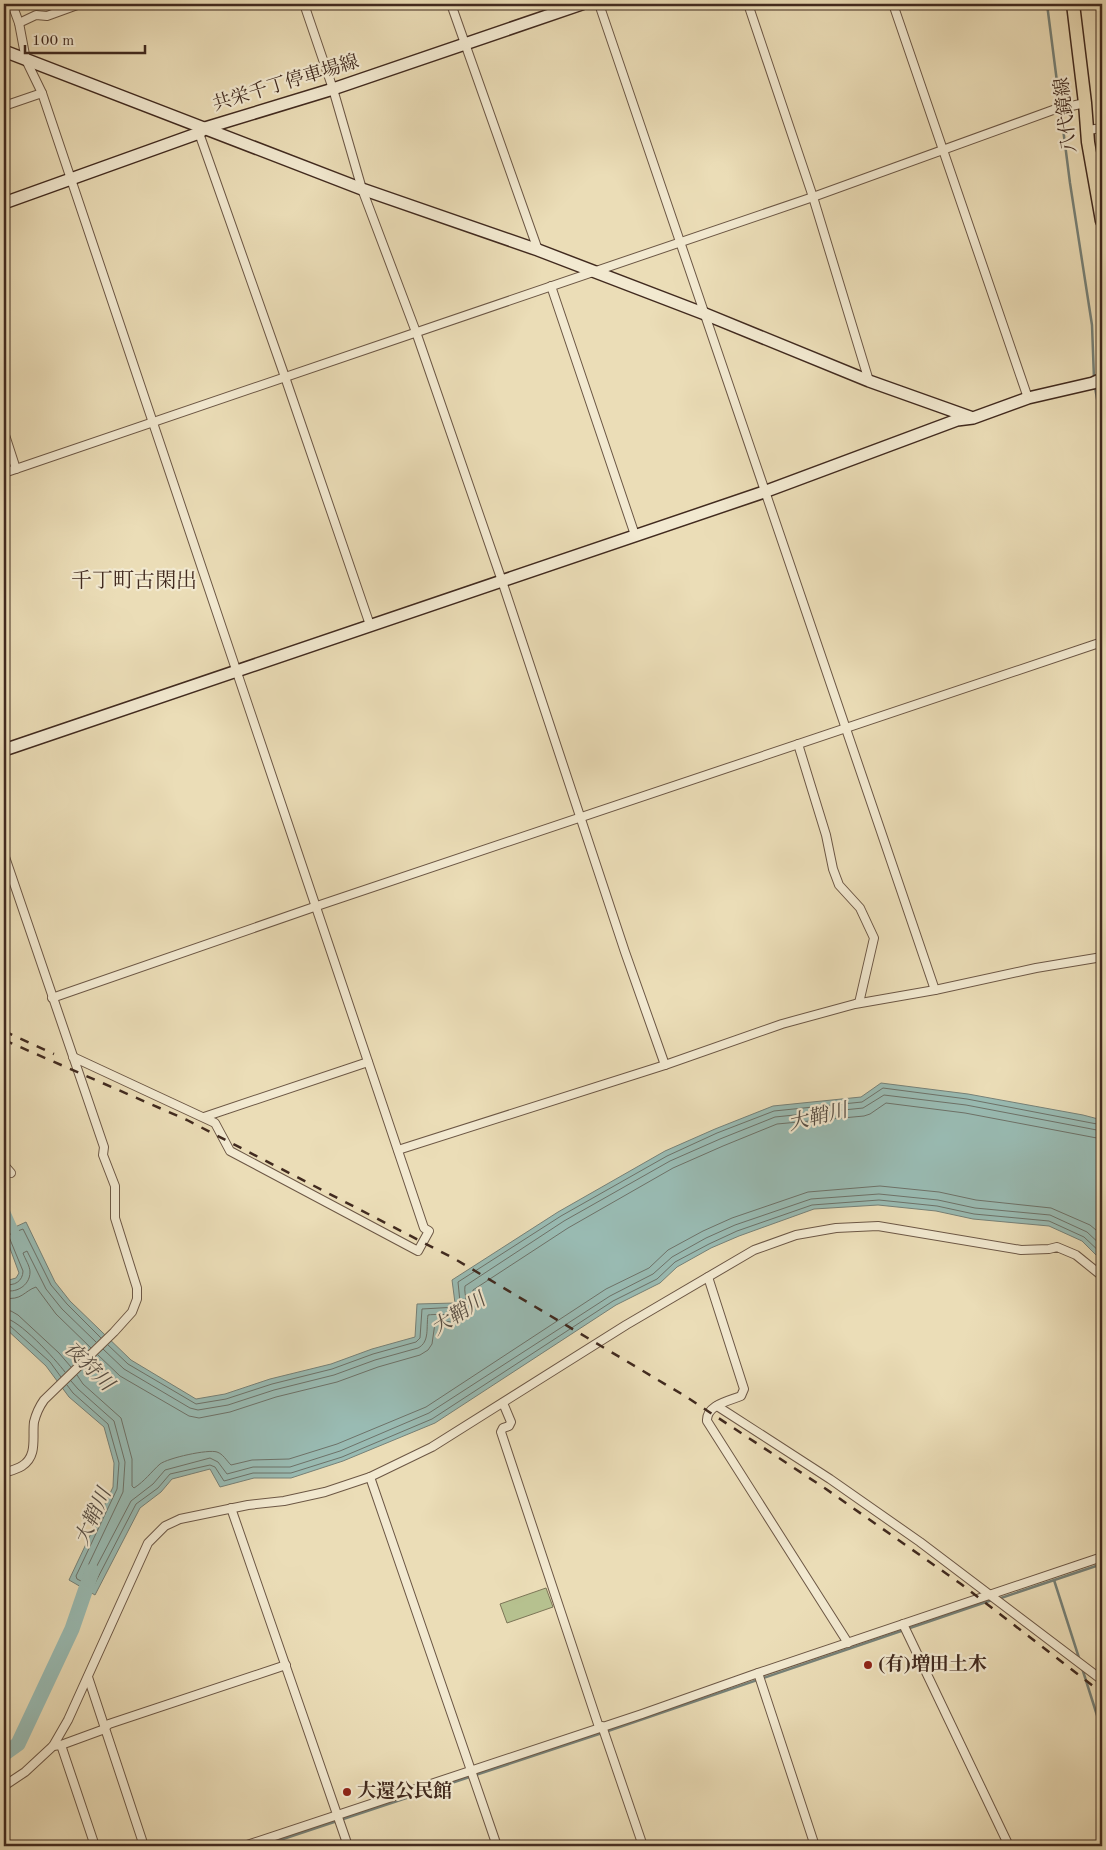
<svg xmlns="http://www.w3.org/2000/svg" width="1106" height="1850" font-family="'Old Standard TT','Noto Serif JP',serif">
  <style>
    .green { fill: #b6c18f; stroke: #7c7657 }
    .water { fill: #99bbb3; stroke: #768178 }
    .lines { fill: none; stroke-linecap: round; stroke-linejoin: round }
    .shore { stroke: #6d7269; stroke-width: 1 }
    .stream { stroke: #768178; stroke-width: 2.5 }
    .canal { stroke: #99bbb3; stroke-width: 9 }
    .river { stroke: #99bbb3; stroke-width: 15 }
    .street-casing { stroke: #6c5745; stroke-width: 10 }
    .secondary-casing { stroke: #412a1f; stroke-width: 14 }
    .primary-casing { stroke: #412a1f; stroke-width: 15 }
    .street { stroke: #f2e9d0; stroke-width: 8 }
    .secondary { stroke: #f2e9d0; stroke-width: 11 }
    .primary { stroke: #ebddb7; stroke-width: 12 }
    .rail { stroke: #412a1f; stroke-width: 2.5; stroke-dasharray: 9 9; stroke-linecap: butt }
    .poi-dot { fill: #8f2418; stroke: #f2e9d0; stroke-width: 2 }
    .labels { text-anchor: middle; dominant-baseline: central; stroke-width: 4.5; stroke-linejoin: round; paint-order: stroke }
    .street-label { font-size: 19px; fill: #412a1f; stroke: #f2e9d0 }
    .poi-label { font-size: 19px; font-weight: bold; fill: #412a1f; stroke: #f2e9d0; text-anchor: start }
    .water-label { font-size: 20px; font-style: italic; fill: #574e44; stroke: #f2e9d0 }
    .quarter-label { font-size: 21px; fill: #412a1f; stroke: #f2e9d0 }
  </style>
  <rect width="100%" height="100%" fill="#ebddb7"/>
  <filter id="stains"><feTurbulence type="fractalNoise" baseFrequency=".004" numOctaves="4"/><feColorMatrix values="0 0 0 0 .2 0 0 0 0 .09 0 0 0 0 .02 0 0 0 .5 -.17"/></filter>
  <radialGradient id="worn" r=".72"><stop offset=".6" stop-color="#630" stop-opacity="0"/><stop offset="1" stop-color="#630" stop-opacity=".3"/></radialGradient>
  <path class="green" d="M546,1588l7,19 -46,16 -7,-19z"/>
  <path class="water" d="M881,1083l87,11 115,21 19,5v141l-20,-20 -33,-15 -76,-7 -37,-8 -58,-6 -64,4 -75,27 -28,12 -34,19 -17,16 -44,22 -181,118 -92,38 -52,17h-37l-34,9 -10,-18 -38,10 -11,13 -21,16 -45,87 -26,-15 44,-93 1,-24 -10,-36 -35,-30 -23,-31 -42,-39v-48l5,1 7,-2 3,-5 -15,-41 22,-10 29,60 15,19 61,59 65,39 29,-5 45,-15 61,-15 41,-15 43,-12 2,-33 38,-1 -3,-23 106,-68 107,-61 50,-22 58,-23 88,-9z"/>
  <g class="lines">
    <g class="shore">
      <path d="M4,1284c10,3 19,-3 19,-13l-14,-34 1,-3 13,-5 28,56 16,19 34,34"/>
      <path d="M4,1290c11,4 26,-4 26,-18 0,-6 -5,-13 -7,-19l4,-2 19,38 16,20 34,33"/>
      <path d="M4,1298c18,3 20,-7 32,-11l20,27 35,34"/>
      <path d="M4,1310l7,1 7,4 41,38 12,14"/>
      <path d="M4,1318c14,0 52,42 61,54"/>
      <path d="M4,1324l5,1 41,37 11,15"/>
      <path d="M108,1345l20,19 68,40 30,-5 46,-15 60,-15 41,-15 43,-12 4,-4 2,-29 35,-2 3,-5 -2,-20 103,-66 106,-60 50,-23 57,-22 88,-9 21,-14 84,11 135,26"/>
      <path d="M103,1349l21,20 66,39 8,2 30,-5 46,-15 60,-15 41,-15 43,-12c12,-6 8,-21 10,-33 12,-2 37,4 38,-13 0,-6 -2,-11 -1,-16l99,-65 106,-60 50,-22 55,-22 88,-9 21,-13 82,10 136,26"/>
      <path d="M98,1355l22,21 69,40 10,2 31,-6 46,-15 61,-15 41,-15 42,-12 8,-5 4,-6 3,-21c14,-3 34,2 38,-17 1,-6 -1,-11 0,-16l95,-62 105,-60 50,-22 54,-22 87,-8 6,-2 16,-11 79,10 137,26"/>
      <path d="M77,1375l6,9 38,34 11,41v27l2,2c11,-7 17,-16 26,-24 8,-6 48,-15 57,-12 6,2 9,8 14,13l21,-5 37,-1 48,-15 89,-37 180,-118 43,-21 19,-18 35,-19 29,-13 76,-26 72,-6 59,6 37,8 75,8 39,17 12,10"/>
      <path d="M71,1381l7,8 36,32 11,41 -2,30 -39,82 1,2 5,3 41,-78 22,-17 12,-14 45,-12 8,4 9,12 26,-7h37l50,-16 89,-38 181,-117 43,-22 19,-17 34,-19 29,-13 76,-26 68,-5 59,6 37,8 75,7 37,17 15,14"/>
      <path d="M67,1385l6,8 35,31 11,39 -2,26 -41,87 1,3 16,8 43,-83 22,-16 12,-14 40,-9 5,2 9,14 29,-8h38l51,-16 90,-38 181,-118 44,-22 18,-17 34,-18 28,-13 75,-26 67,-5 58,6 37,8 75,7 35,16 18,17"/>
    </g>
    <g class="stream">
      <path d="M1047,4l23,179 22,142 2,54"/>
      <path d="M1095,387l7,41"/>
      <path d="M1054,1580l25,78"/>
      <path d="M998,1599l104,-35"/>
      <path d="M1082,1668l20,63"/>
      <path d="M262,1846l346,-115 384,-131"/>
    </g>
    <path class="canal" d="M4,1208l13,29"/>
    <path class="river" d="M4,1754l14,-10 54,-115 20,-58"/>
    <defs>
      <g id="street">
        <path d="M12,4l7,19 7,37 16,33 382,1135 5,3 -11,20 -188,-100 -15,-28 -142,-66"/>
        <path d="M304,4l29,85 29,100 54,143 86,249 123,371 40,113"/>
        <path d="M451,4l87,246"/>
        <path d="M599,4l336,986"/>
        <path d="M748,4l65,193 56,184"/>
        <path d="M893,4l135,394"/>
        <path d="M19,23l17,-8 11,1 33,-12"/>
        <path d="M4,106l38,-13"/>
        <path d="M1088,130l14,-2"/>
        <path d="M199,133l86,244 85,248"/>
        <path d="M551,286l84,249"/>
        <path d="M4,432l12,37"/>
        <path d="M4,473l809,-276 240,-87 32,-7"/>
        <path d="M798,744l28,91 7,34 6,16 21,23 14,30 -15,65"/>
        <path d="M4,854l100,293 -1,8 12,31v32l22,70v11l-5,13 -18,20 -70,68c-5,7 -8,14 -10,22 -2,15 4,34 -12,44 -5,3 -12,5 -18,7"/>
        <path d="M52,998l265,-92 785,-264"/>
        <path d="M204,1117l164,-55"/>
        <path d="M398,1150l267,-85 117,-41 73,-20 80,-14 101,-22 66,-11"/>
        <path d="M4,1165l7,8"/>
        <path d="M708,1277l36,112 -3,7c-12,5 -35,9 -34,25l141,222"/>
        <path d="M503,1403l8,19 -2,4 -6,2 -2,4 98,295"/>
        <path d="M717,1406l113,73 90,63 182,138"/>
        <path d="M370,1477l127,369"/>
        <path d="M231,1508l117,338"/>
        <path d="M903,1624l106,222"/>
        <path d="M758,1673l57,173"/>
        <path d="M88,1677l56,169"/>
        <path d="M602,1726l41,120"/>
        <path d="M61,1745l34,101"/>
        <path d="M53,1746l8,-1 41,-15 7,-6 177,-59"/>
        <path d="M4,1786l21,-14 28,-26 15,-26 80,-177 17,-17 15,-7 68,-14 36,-4 41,-9 45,-15 62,-30 194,-122 128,-75 42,-15 40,-7 42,-2 143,24 28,-1 8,-2 19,8 26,21"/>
        <path d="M244,1846l398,-132 116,-41 344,-116"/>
      </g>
      <g id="secondary">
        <path d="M4,51l358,138 176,61 167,64 164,67 101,36"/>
        <path d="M4,203l195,-70 6,-5 128,-39 249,-85"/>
        <path d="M4,750l760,-258 193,-72 16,-2 55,-20 65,-15 9,-4"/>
      </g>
      <path id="primary" d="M1073,4l12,99 3,39 14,79"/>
    </defs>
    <use href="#street" class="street-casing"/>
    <use href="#secondary" class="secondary-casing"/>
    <use href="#primary" class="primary-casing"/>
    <use href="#street" class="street"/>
    <use href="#secondary" class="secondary"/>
    <use href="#primary" class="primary"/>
    <g class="rail">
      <path d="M4,1031l50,23"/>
      <path d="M4,1040l183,80 268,139 230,137 141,93 135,95 141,109"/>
    </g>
  </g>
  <g class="poi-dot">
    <circle cx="868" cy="1665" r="5"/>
    <circle cx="347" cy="1792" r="5"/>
  </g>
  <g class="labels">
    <g class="street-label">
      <text transform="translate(286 84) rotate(-17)">共栄千丁停車場線</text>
      <text transform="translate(1067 115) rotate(-97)">八代鏡線</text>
    </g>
    <g class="poi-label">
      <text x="878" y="1665">(有)増田土木</text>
      <text x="357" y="1792">大還公民館</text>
    </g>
    <g class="water-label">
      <text transform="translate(818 1118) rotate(-14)">大鞘川</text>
      <text transform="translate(459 1315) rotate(-33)">大鞘川</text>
      <text transform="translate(88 1367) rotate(45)">夜狩川</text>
      <text transform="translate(94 1517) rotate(-66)">大鞘川</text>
    </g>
    <g class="quarter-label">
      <text x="134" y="581">千丁町古閑出</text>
    </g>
  </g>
  <rect width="1106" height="1850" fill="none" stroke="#ebddb7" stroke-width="20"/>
  <rect x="5" y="5" width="1096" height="1840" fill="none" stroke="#412a1f" stroke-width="2.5"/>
  <rect x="10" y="10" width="1086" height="1830" fill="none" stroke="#412a1f"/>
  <path d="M25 45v8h120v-8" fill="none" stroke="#412a1f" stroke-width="2.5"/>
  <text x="32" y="45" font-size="15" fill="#412a1f" stroke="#f2e9d0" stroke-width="4" paint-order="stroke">100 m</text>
  <rect width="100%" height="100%" filter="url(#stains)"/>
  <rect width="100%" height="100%" fill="url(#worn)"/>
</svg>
